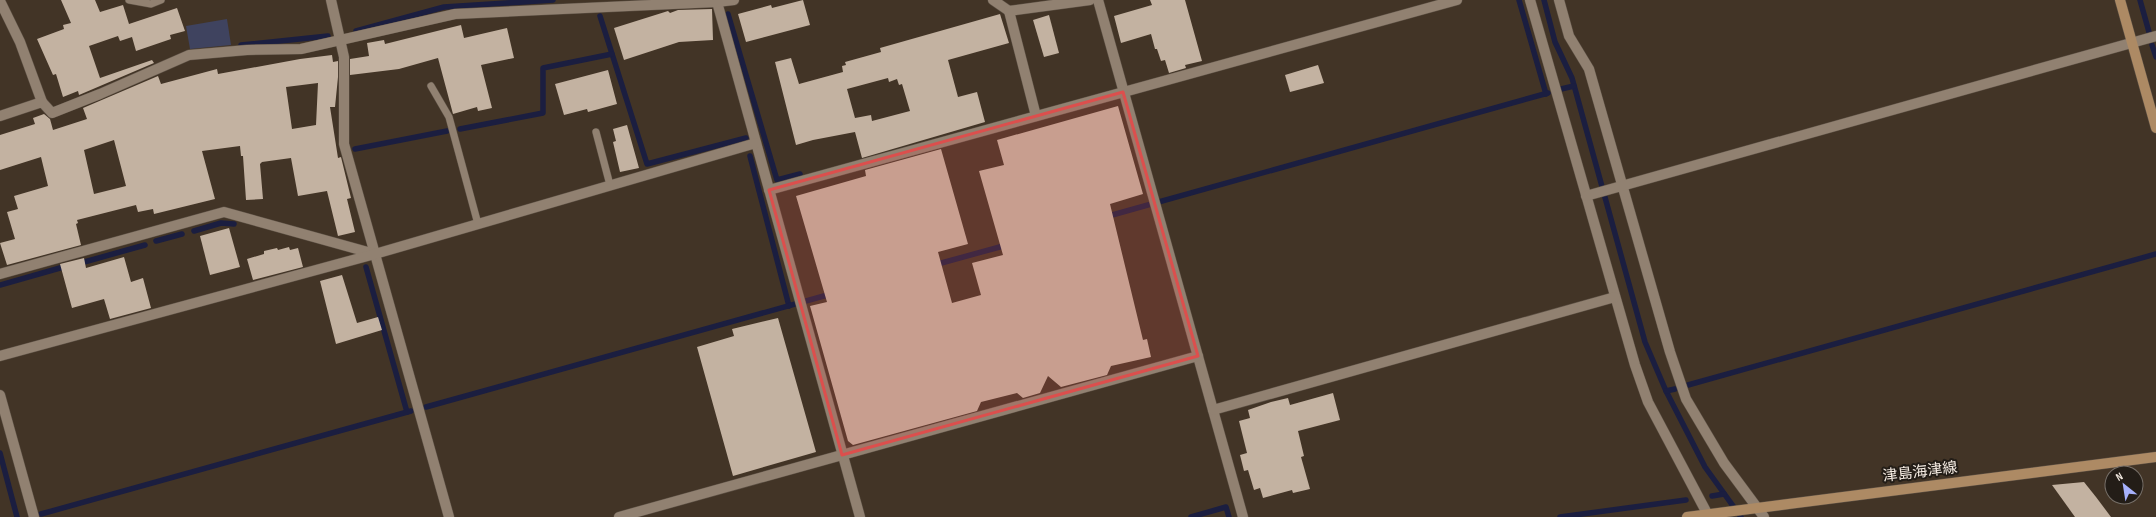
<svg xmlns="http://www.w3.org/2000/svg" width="2156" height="517" font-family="'Sofia Sans Condensed','Noto Sans JP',sans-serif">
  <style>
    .green { fill: #3f435f }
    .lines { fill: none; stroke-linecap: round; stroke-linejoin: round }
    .stream { stroke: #1b1e40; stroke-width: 5.5 }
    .building { fill: #c3b2a1; fill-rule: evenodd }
    .lane-casing { stroke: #5d5145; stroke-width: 8 }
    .street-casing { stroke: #5d5145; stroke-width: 11 }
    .secondary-casing { stroke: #5d5145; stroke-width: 11 }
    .lane { stroke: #918171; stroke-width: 7 }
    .street { stroke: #918171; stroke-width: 10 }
    .secondary { stroke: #ad8a64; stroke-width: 10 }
    .marked { fill: #dc4f4d; fill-opacity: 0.2; stroke: #dc4f4d; stroke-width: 3; stroke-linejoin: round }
    .labels { text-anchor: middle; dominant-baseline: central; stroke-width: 4; stroke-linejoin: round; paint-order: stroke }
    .street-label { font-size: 15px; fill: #f3eae1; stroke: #231d17 }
  </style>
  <rect width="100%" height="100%" fill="#423426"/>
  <path class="green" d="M227,19l4,26 -41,4 -4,-23z"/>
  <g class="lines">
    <g class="stream">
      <path d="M1519,0l27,94"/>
      <path d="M1544,0l11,42 17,36 73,264 21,49 39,76 36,50"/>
      <path d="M2140,0l9,32"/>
      <path d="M728,14l49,166 23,-6"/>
      <path d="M600,16l47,148 99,-26"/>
      <path d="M356,31l88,-24 109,-7"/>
      <path d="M241,45l87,-9"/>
      <path d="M2152,45l4,12"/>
      <path d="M1561,89l13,-3"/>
      <path d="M460,129l83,-16v-45l69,-14"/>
      <path d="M355,149l92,-18"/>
      <path d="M750,156l39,150"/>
      <path d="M1105,217l443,-124"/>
      <path d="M194,231l27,-8 13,1"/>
      <path d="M156,241l26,-7"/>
      <path d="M77,264l68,-19"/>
      <path d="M934,265l73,-20"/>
      <path d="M366,267l41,145"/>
      <path d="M0,285l67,-19"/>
      <path d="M1688,385l468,-131"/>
      <path d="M1666,391l9,-2"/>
      <path d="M426,407l405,-113"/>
      <path d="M0,453l17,64"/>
      <path d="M1712,496l12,-2"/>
      <path d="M41,514l370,-103"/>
      <path d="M1191,517l35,-10 3,10"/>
      <path d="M1560,517l126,-17"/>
    </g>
  </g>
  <g class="building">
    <path d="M61,0h34l5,12 23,-7 6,19 48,-16 8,23 -15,4 1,4 -35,12 -4,-14 -12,4 -2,-5 -29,10 11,32 52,-18 2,3 -75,32 -1,-4 -15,6 -7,-23 -3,1 -16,-36 27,-10 -1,-4 8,-2z"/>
    <path d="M803,0l7,25 -64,17 -8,-28 33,-9 1,3z"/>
    <path d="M1150,0h35l17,61 -17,4 1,3 -17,5 -4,-13 -4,1 -4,-12h-2l-4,-15 -30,9 -7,-27 38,-11z"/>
    <path d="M712,9l1,31 -34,2 -55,18 -10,-32 54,-17 2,2 8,-3z"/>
    <path d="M1000,14l9,29 -61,17 10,37 19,-5 8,30 -123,36 -7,-26 -42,8 -17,5 -21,-83 16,-4 8,26 44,-12 -1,-6 4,-1 -1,-3 36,-10 -1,-4zM888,78l1,4 8,-3 2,6 3,-1 8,27 -38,10 -1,-6 -16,3 -8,-29z"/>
    <path d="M1049,15l10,38 -15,4 -11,-37z"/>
    <path d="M461,25l3,13 43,-10 7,30 -33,7 11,43 -14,3 -1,-4 -24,7 -15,-56 -39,11 -49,6v-16l19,-3 -2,-13 17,-3 1,4z"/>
    <path d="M332,55l1,7 5,-1v16l-3,30h-5l8,51 3,-1 10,41 -4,1 8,33 -17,4 -11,-45 -29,5 -7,-38 -29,4 -2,2 3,35 -17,1 -3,-44h-2l-1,-10 -38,5 13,48 -61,15 -1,-5 -15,3 -2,-7 -59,15 1,3 -2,1 5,21 -74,20 -7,-22 15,-4 -8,-27 11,-3 -4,-13 34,-10 -7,-29 -41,13v-35l35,-11 -2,-6 11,-4 6,5 3,11 34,-11 -4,-11 75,-32 3,8 56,-15 1,5 82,-15zM318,83l-2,42 -24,4 -6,-42zM114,140l12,46 -32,8 -10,-44z"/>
    <path d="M1318,65l6,18 -34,9 -5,-17z"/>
    <path d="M608,70l9,34 -29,8 -1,-3 -23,6 -9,-31z"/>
    <path d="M1118,106l25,88 -33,10 33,136 4,-1 4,18 -40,9 -4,9 -46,12 -13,-11 -8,17 -17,5 -6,-5 -36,9 -4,9 -124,34 -5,-4 -38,-135 17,-4 -31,-106 70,-20 -1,-6 76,-21 27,95 -30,8 14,51 29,-8 -9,-32 31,-8 -24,-84 25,-6 -7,-25z"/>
    <path d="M627,125l12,43 -19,4 -7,-30 3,-1 -3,-12z"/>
    <path d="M229,228l11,39 -30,8 -10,-39z"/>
    <path d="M289,247l1,3 8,-2 5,19 -50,13 -6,-21 17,-5v-3l13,-3 1,2z"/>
    <path d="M124,257l7,25 12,-4 8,30 -41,11 -6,-20 -32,9 -12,-44 24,-6 2,10z"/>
    <path d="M342,275l15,48 21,-6 4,13 -46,14 -16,-63z"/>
    <path d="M778,318l38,134 -83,24 -36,-129 37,-11 -2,-7z"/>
    <path d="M1333,393l7,27 -42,11 6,25 -3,1 9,32 -17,4 -1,-3 -29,8 -3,-10 -6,2 -6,-20 -4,1 -4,-16 7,-2 -8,-32 11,-3 -2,-8 23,-8 17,-4 2,7z"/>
    <path d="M2084,482l12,15 15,20h-36l-23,-32z"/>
  </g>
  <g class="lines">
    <defs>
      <g id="lane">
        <path d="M129,0l22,4 10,-4"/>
        <path d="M431,86l18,31 29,107"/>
        <path d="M596,132l14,53"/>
      </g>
      <g id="street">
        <path d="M331,0l13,57v87l105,373"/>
        <path d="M993,0l16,11"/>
        <path d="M1098,0l145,517"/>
        <path d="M1530,0l105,365 13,37 61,115"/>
        <path d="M1559,0l10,36 20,33 81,283 16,47 38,64 40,54"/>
        <path d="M0,1l20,41 22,60"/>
        <path d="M717,2l143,515"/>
        <path d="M0,116l42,-14 10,11 48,-19 89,-39 58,-5 54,-1 154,-35 262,-12 17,-2"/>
        <path d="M1036,116l-27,-105 81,-11"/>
        <path d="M769,190l688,-190"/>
        <path d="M1586,196l570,-160"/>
        <path d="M0,274l224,-62 151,42"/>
        <path d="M0,356l375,-102 381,-111"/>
        <path d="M0,395l34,122"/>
        <path d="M1213,410l402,-113"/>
        <path d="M619,517l579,-161"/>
      </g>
      <g id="secondary">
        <path d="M2120,0l36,128"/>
        <path d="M1687,517l469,-60"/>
      </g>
    </defs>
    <use href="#lane" class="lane-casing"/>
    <use href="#street" class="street-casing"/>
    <use href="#secondary" class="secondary-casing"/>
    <use href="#lane" class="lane"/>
    <use href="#street" class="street"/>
    <use href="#secondary" class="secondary"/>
  </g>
  <path class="marked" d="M1123,92l75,264 -356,99 -73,-265z"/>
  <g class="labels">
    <g class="street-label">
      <text transform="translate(1920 472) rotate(-7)">津島海津線</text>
    </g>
  </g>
  <g transform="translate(2124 485) rotate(330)"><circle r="19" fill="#231d17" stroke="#766f68"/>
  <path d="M0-3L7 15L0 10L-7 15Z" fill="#a6b1fc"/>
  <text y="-6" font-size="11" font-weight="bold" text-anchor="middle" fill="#f3eae1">N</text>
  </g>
</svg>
